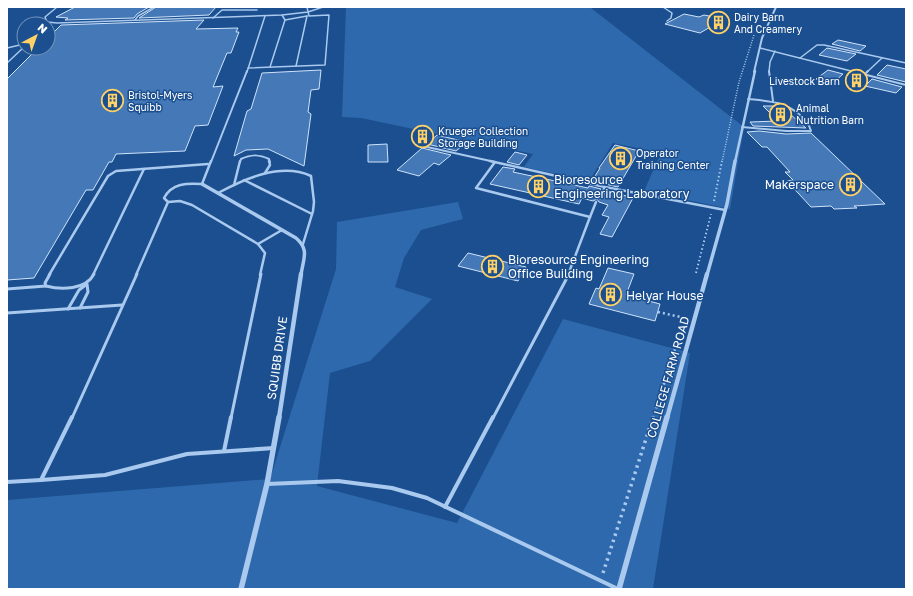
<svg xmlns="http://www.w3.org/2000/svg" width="913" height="596" font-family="'Golos Text',sans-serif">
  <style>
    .green { fill: #2e69ad }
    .building { fill: #4478b7; stroke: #cfe3fa }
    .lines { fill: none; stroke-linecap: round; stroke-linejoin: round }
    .path-far3 { stroke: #a9c9ee; stroke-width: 1.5; stroke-dasharray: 1 1.5; stroke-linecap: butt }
    .path-far2 { stroke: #a9c9ee; stroke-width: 2; stroke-dasharray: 1.5 2.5; stroke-linecap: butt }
    .path-far1 { stroke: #a9c9ee; stroke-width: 2.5; stroke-dasharray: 2 3; stroke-linecap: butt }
    .path { stroke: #a9c9ee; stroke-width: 3.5; stroke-dasharray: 2.5 4; stroke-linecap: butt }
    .lane-far4 { stroke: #a9c9ee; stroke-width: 1.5 }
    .lane-far3 { stroke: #a9c9ee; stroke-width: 2 }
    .lane-far2 { stroke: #a9c9ee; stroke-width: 2.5 }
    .lane-far1 { stroke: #a9c9ee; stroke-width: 3 }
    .lane { stroke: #a9c9ee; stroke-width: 4 }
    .street-far4 { stroke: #a9c9ee; stroke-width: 2 }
    .street-far3 { stroke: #a9c9ee; stroke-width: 2.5 }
    .street-far2 { stroke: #a9c9ee; stroke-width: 3.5 }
    .street-far1 { stroke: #a9c9ee; stroke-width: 4.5 }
    .street { stroke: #a9c9ee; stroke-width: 5.5 }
    .labels { text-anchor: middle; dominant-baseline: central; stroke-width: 3; stroke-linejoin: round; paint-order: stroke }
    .far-poi-label { font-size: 10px; fill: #fff; stroke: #1b4f8f; text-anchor: start }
    .poi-label { font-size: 12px; fill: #fff; stroke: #1b4f8f; text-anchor: start }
    .street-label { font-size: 12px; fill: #fff; stroke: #1b4f8f }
  </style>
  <rect width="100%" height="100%" fill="#1b4f8f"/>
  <g class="green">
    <path d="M346,7l245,1 153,119 -14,82 -86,-18 17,-38 -48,-10 -24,38 -65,-14 9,-13 -172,-36 -19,-1z"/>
    <path d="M458,202l5,17 -42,11 -17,28 -9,29 37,12 -62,62 -40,12 -13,113 140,37 106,-204 127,34 -37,236h-646v-89l263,-21 66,-210 1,-47z"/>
  </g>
  <g class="building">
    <path d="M75,7h74l-12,7 -3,4 -69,2 3,-2 -12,-1z"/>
    <path d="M156,7h60l-7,8 -70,3z"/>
    <path d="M684,14l15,3 5,-2 20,4 -24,14 -35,-9z"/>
    <path d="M204,20l-8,9 42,-1 -2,4h3l-8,21h-4l-14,34 10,-1 -15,39 -13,1 -10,25 -69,3 -4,8h-3l-16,28h-7l-52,88 -27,2v-201l31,-31h10v-10l13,-13z"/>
    <path d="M838,40l28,6 -6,5 -28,-7z"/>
    <path d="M827,48l29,6 -9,7 -28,-6z"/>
    <path d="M887,65l19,4v13l-29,-7z"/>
    <path d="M321,70l-2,19 -8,1 -3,22 3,2 -7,52 -36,-17 -22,1 -12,6 13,-45 4,-2 11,-36z"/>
    <path d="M828,70l15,4 -10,9 -17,-4z"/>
    <path d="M872,79l30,8 -6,6 -31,-7z"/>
    <path d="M763,106h14l6,2 23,20 -53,-2 -3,-4 28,-1z"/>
    <path d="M759,131l27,3 25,-1 74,71 -31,2 3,2 -23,1 -3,-3 -20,1 -24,-26 6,-1 -8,-8h5l-23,-25h-5l-15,-15z"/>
    <path d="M437,135l17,4 13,3 -11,9 -29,-7z"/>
    <path d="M387,144l1,18h-20v-17z"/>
    <path d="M615,145l24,6 -21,36 -26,-6 8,-13h-1z"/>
    <path d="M422,148l29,7 -12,10 -5,-2 -15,13 -22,-6z"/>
    <path d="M515,152l12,3 -8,10 -12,-3z"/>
    <path d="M503,167l12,2 -2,3 75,16 1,-2 12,3 -4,7 3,3 2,-1 4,-8 27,8 -21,39 -12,-3 9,-17 -7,-2 6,-10 -9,-3 -2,-3 -4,2 -11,-3 -3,6 -89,-20z"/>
    <path d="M468,253l58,14 -8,14 -60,-15z"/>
    <path d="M608,268l26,6 -8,21 34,9 -5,17 -66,-17 7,-16 3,1z"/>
  </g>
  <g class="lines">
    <path class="path-far3" d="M722,162l17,-80 15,-47"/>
    <g class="path-far2">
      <path d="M714,201l8,-40"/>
      <path d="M696,273l15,-59"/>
    </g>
    <g class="path-far1">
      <path d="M658,312l27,6 -1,2"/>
      <path d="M653,418l23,-72"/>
    </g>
    <path class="path" d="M603,573l50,-156"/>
    <g class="lane-far4">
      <path d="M57,7l-12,10 2,5 10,1 225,-8 26,-3 15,-5"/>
      <path d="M663,7l9,6 -1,5 -4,3"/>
      <path d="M213,18l9,-8h35"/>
      <path d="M135,20l3,-4 16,-9"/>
      <path d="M285,20l22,-4"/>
      <path d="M7,48l17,-4"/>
      <path d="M760,48l95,24"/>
      <path d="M800,58l17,-13h7l82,18"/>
      <path d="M7,63l17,-16"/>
      <path d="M296,66l11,-50"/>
      <path d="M270,67l15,-47 -3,-5"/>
      <path d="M248,68l77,-3 4,-50 -20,1 -2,-9"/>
      <path d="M247,72l18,-56"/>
      <path d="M769,72l1,-10 5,-11"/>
      <path d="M867,72l15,-14"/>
    </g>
    <g class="lane-far3">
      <path d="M769,71l4,30"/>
      <path d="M851,71l55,14"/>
      <path d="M865,74l3,-3"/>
      <path d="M742,127l44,4h25c-2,-7 -5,-11 -10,-15 -16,-15 -33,-15 -53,-17"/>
      <path d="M418,145l77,17"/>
      <path d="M211,162l36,-91"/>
      <path d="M240,162l1,-3c10,-5 18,-5 28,0l1,3"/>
    </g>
    <g class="lane-far2">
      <path d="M490,161l115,26 120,23"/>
      <path d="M495,162l-19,26 114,29 6,-15"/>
      <path d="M265,173l5,-8 -1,-4"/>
      <path d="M244,180l68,34"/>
      <path d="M234,185l6,-24"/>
      <path d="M218,193c26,-14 63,-31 93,-17l3,26 -1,9 -10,33"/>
      <path d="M600,196l5,-9"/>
      <path d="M168,202l12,-1 12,4 66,39 24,-14"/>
      <path d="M258,244l7,9 -5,22"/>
      <path d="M49,275l59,-99 8,-5 92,-7"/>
      <path d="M93,275l51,-106"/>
      <path d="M136,275l32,-73 -4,-4c8,-15 23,-15 38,-14l9,-23"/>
      <path d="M568,275l22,-58"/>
    </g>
    <g class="lane-far1">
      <path d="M50,274l-5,9 1,3c15,4 40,4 48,-12"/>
      <path d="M7,289l39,-3"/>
      <path d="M68,309l11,-19 8,-6 1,8 -8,16"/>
      <path d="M7,313l115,-8"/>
      <path d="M72,418l65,-144"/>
      <path d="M231,418l30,-144"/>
      <path d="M493,418l76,-144"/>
    </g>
    <g class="lane">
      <path d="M72,417l-31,63 64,-5 82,-21 87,-6"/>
      <path d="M224,451l7,-34"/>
      <path d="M7,482l34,-2"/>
      <path d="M267,484l71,-3 54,7 35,10 191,91"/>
      <path d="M445,507l48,-90"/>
    </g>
    <path class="street-far4" d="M754,72l8,-34 14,-31"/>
    <path class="street-far3" d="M735,162l20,-91"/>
    <g class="street-far2">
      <path d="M202,184l94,54c14,12 7,21 5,37"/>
      <path d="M707,275l20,-71 8,-43"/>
    </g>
    <g class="street-far1">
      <path d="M279,418l22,-144"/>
      <path d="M667,418l40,-144"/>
    </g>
    <g class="street">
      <path d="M241,589l26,-105 12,-67"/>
      <path d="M619,589l48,-172"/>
    </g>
  </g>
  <defs>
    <symbol id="building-ring" viewBox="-11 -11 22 22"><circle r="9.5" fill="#1b4f8f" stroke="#ffd166" stroke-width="1.5"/><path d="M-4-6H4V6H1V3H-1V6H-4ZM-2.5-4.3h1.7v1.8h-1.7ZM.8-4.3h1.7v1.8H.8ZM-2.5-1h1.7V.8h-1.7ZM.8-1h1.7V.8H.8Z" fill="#ffd166"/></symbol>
  </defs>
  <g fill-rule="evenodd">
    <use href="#building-ring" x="706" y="10" width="25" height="25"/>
    <use href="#building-ring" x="844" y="68" width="25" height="25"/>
    <use href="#building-ring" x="100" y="88" width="25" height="25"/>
    <use href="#building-ring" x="768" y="102" width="25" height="25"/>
    <use href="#building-ring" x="410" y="124" width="25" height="25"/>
    <use href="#building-ring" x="608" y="146" width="25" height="25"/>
    <use href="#building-ring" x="838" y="172" width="25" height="25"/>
    <use href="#building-ring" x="526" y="174" width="25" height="25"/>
    <use href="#building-ring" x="480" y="254" width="25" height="25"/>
    <use href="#building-ring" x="598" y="282" width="25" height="25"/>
  </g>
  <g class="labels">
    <g class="far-poi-label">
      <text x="734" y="17">Dairy Barn<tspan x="734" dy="12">And Creamery</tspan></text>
      <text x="840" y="81" text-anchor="end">Livestock Barn</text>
      <text x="128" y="95">Bristol-Myers<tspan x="128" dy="12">Squibb</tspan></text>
      <text x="796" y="108">Animal<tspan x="796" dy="12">Nutrition Barn</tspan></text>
      <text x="438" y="131">Krueger Collection<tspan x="438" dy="12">Storage Building</tspan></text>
      <text x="636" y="153">Operator<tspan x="636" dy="12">Training Center</tspan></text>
    </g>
    <g class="poi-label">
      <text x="554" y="179">Bioresource<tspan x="554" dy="14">Engineering Laboratory</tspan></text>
      <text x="834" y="184" text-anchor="end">Makerspace</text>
      <text x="508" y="259">Bioresource Engineering<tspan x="508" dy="14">Office Building</tspan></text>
      <text x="626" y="295">Helyar House</text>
    </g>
    <g class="street-label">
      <text transform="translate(277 358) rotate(-82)">SQUIBB DRIVE</text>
      <text transform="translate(668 377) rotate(-74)">COLLEGE FARM ROAD</text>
    </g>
  </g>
  <rect width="913" height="596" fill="none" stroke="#ffffff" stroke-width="16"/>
  <g transform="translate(36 36) rotate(41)"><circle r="19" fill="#1b4f8f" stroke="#7695bc"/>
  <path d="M0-3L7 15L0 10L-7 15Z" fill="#ffd166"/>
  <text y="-6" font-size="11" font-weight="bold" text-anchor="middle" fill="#ffffff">N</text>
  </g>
</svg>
